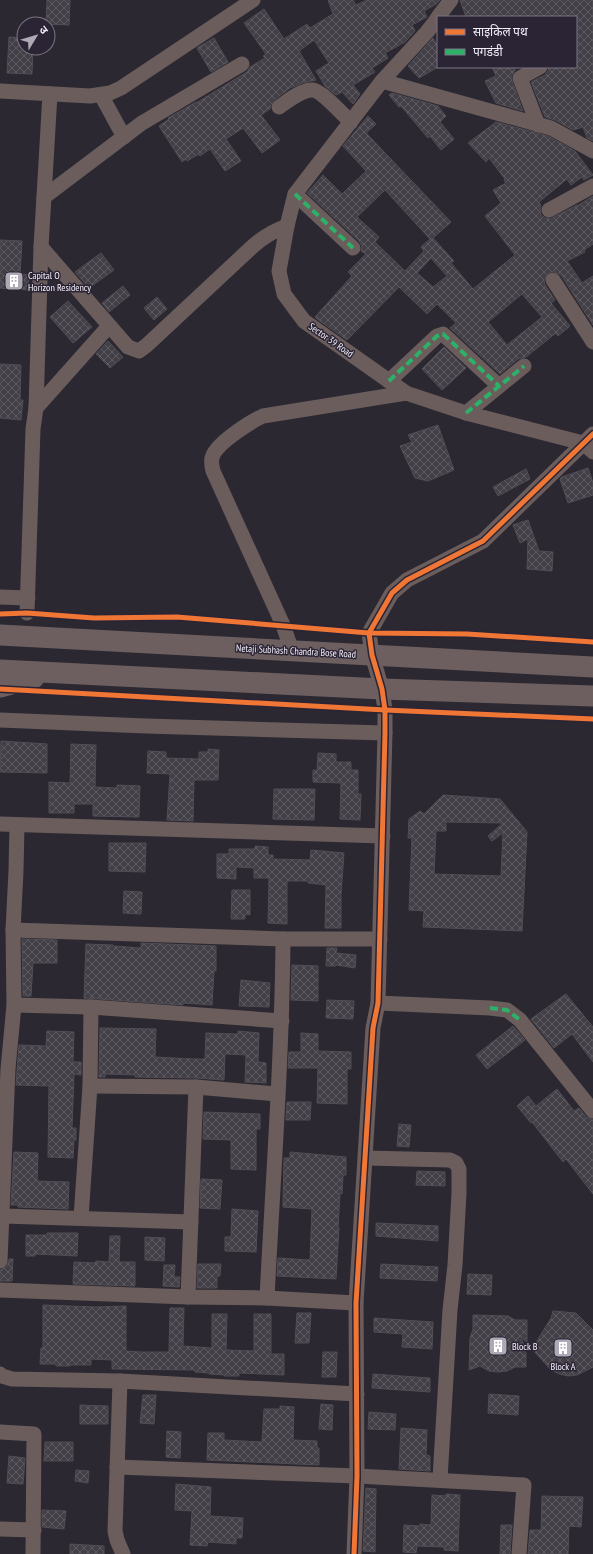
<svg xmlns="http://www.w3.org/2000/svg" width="593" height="1554" font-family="'PT Sans Narrow','Noto Sans Devanagari',sans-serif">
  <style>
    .building { fill: url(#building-cross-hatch); stroke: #514d54; fill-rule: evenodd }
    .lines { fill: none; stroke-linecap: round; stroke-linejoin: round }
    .minor { stroke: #6a5d5c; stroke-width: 15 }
    .secondary { stroke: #6d5f5f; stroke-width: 21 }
    .quiet { stroke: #2db169; stroke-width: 4; stroke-dasharray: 8 4; stroke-linecap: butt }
    .cycleway-casing { stroke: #2b2435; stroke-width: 8 }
    .cycleway { stroke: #f07635; stroke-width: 5 }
    .labels { text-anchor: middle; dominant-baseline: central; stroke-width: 3; stroke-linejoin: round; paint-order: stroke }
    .poi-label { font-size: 10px; fill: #f4effa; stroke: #2b2435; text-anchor: start }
    .street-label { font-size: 10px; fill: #f4effa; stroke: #2b2435 }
  </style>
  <defs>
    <pattern id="building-cross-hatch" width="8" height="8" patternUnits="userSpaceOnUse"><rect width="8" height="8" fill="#433f46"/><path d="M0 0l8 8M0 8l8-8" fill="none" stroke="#5f5b62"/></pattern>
  </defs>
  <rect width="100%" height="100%" fill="#2c2831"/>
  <g class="building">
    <path d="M47,0h23l-1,25 -23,-1z"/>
    <path d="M328,0h25l3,5 11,-5h73l-4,4 -12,7 3,6 -15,8 3,6 -10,11 -20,11 3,5 -16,10 3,4 -22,13 7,9 -7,10 -11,-12 -6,3 -11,-9 -9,-15 13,-8 -15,-23 -15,11 17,29 -14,3 -12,5 -16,12 -3,4 -1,5 -9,6 19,25 -18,13 -19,-25 -17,11 15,22 -16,10 -15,-22 -10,7 -1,-2 -12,7 -1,-2 -4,3 -23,-36 10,-7 -1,-1 28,-16v1l51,-31 3,-5 15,-9 -2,-2 3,-2 -22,-31 20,-14 20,30 23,-15 3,4 23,-14z"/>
    <path d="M460,0h133v141l-6,-3 -4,-11 -10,3 -18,-10 -10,-3 -14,-35 14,-7 3,-4 1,-4h27v-50h-110z"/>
    <path d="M9,37l15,1v10h9l-1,26 -25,-1z"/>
    <path d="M214,38l14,24 -17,10 -14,-24z"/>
    <path d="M433,38l5,8v21l-19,11 -11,-12z"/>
    <path d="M492,67h22l1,3 -4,7 1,4 11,30 -27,-8 -11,-22 11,-5z"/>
    <path d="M392,93l46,13 8,10 -6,6 14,17 -13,11 -11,-14 -2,2 -27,-32 -2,1 -10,-12z"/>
    <path d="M368,116l8,8 -10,9 85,89 -18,16 21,23 -3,2 22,26 42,-34 -30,-39 16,-13 -8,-13 13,-7 -2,-3 1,-1 -16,-21 -3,4 -18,-19 28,-21 52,14 27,15 18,24 -9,5 -2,-3 -11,8 -4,-6 -28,23 2,4 -1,4 1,5 4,3 5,1 27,-14v1l16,-10v48l-9,6 1,2 -18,9 15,22 11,-7v49l-32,-50 -8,-4 -5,2 -4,7 1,5 10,15 -4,3 19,23 -12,10 -2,-3 -30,24 -8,2 -18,15 -50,-46 6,-5 -19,-19 -10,10 -28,-27 -52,53 -30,-21 -2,-2 37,-41 -4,-4 18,-18 -5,-3 1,-5 -3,-5 -52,-48 16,-18 19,19 24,-23 -23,-25zM385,190l45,49 -9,8 3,4 -19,20 -30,-29 4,-5 -22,-20zM431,258l16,18 -14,11 -16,-14zM522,294l20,23 -35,28 -19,-23z"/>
    <path d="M0,240l22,1 -2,33 9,1 -1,15 -28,-2z"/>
    <path d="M101,253l13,17 -25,18 -14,-16z"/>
    <path d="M123,286l7,9 -21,17 -7,-9z"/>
    <path d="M157,297l10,12 -13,11 -10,-12z"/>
    <path d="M68,301l24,26 -19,16 -23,-26z"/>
    <path d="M108,341l15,16 -13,11 -14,-14z"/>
    <path d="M444,347l22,21 -24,22 -20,-21z"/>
    <path d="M0,364l21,1 -1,35h3l-2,20 -21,-2z"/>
    <path d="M438,425l16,45 -26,11 -13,-3 -15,-32 12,-4 -4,-7z"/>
    <path d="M588,468l5,15v12l-25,8 -8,-24 2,-2z"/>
    <path d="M526,469l4,10 -32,17 -5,-9z"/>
    <path d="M528,520l11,31 14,1 -1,19 -25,-2 1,-30 -8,4 -7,-18z"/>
    <path d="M1,741l46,3v29l-47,-1z"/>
    <path d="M71,744l25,1 -1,42 22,1v-3l23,1 -1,31 -46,-1v-12h-19v9h-25v-31l21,1z"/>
    <path d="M208,749l11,1 -1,30h-24l-1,41 -26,-1 3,-46 -23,-1 1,-22 18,1v6l33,1v-7h9z"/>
    <path d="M318,753l18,1v8h15v8h7v24h3l-1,26 -20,-1 1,-36 -28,-1v-12l4,1z"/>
    <path d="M274,789h41l-1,31 -41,-1z"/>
    <path d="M443,795l57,4 27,33 -5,99 -99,-4 1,-16 -15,-1 3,-72h-4l1,-19 11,-8 4,3zM446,822l57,1 -15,13 4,5 11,-8 -2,43 -67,-2 2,-43h10z"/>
    <path d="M109,843h37l-1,29 -36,-1z"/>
    <path d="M255,846l13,1v8h5v4l37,1 1,-10 33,3 -3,41v34h-16l1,-43 -18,-2v-2h-21v43l-19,-1 1,-45h-15v-10l-18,-1v12l-19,-1v-24h12v-5h26z"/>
    <path d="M232,890h18v25l-5,-1v5h-14z"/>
    <path d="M124,891l18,1 -1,22 -18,-1z"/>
    <path d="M22,939l35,1v23h-24l-2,33h-8z"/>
    <path d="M141,943l75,3v25h-2l-2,34 -29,-2v2l-99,-7 2,-54 27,1v1l28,2z"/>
    <path d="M327,948h10l-1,5 20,2 -1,13 -19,-3v1h-10z"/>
    <path d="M292,965l26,1v35l-27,-1z"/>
    <path d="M241,980l29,3 -1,24 -30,-1z"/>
    <path d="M566,994l27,33v35l-21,-28 -18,14 -23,-29z"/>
    <path d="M327,1000l27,1 -1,18 -27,-1z"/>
    <path d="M513,1026l12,14 -38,29 -11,-14z"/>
    <path d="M100,1028l56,1 -1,28 40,2h10l1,-26 32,1v-3l21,2 -1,29 8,1v20l-21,-1 1,-27 -21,-1 -1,26 -28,-2 -61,-1v-2l-30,-1v3h-6z"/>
    <path d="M47,1031l27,1 -1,30h8v13l-7,-1 -2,54h4v12h-2l-1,18 -25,-1 1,-71 -33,-1 3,-40 27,1z"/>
    <path d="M301,1033l17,1v17l33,1v17h-4v35l-30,-1 1,-35h-30l1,-16h12z"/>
    <path d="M557,1089l17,22 5,-3 7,9 7,3v74l-27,-35 -3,3 -31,-40 -1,1 -14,-17 11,-10 8,10z"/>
    <path d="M287,1102h24l-1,18h-24z"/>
    <path d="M204,1112l56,2v15h-4v41l-25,-1v-29l-28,-1z"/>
    <path d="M399,1124l12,1 -2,22 -12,-1z"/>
    <path d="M14,1152l24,1 -1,28 32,1 -1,27 -50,-2v-2h-7z"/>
    <path d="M290,1152l56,5v18h-3l-1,19 -2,-1 -2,35h1l-3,51 -59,-3 1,-18 32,2 2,-51 -29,-2 1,-49h6z"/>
    <path d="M417,1171l28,1v14l-29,-1z"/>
    <path d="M201,1179l21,1 -2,29 -20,-1z"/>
    <path d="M232,1209l26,2 -2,41 -31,-1v-14h6z"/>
    <path d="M376,1223l62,3v15l-62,-5z"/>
    <path d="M47,1233h31l-1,23 -42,-2v2h-9v-21h21z"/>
    <path d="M110,1236h10l-1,26h16v24l-62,-2 1,-22 21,1 1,-2 13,1z"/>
    <path d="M145,1237l20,1 -1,23 -19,-1z"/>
    <path d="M9,1259h4l-1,22h-12v-11l7,-4z"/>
    <path d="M198,1264h23l-1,12h-3v12h-20z"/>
    <path d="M381,1264l57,3 -1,14 -57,-3z"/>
    <path d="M164,1265h11l-1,12h6l-1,10 -16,-1z"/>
    <path d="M468,1274l24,1 -1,20 -24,-1z"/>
    <path d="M43,1305l53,2 30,-1v45l14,1h29l1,-44h14l-1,38 29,2v-34h15l-1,36 28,1v-37h17v40h13v21l-45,-2v3h-15v-1l-15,-1v-1l-14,-1v-2l-83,-1v-9l-21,-1v6h-21v1h-14v-2h-16l1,-16h2z"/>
    <path d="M553,1311l23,2 17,17v37l-16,8 -9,1 -9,-2 -9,-5 -18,-20 19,-31z"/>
    <path d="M297,1313h14l-2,30h-14z"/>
    <path d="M473,1315l35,1 7,4h12v23l-6,-7 5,17v14h-11l-8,4 -9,1 -9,-1 -9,-5 -11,4 1,-32 3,-9z"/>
    <path d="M374,1318l59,4 -1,27 -30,-2 1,-13 -29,-2z"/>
    <path d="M323,1352h14l-1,25h-14z"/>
    <path d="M373,1374l57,4v14l-58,-4z"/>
    <path d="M489,1394l30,2 -1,19 -30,-2z"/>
    <path d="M143,1395h13l-2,29 -14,-1z"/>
    <path d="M321,1404l12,1 -1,25 -13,-1z"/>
    <path d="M80,1405l28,1v18h-28z"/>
    <path d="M280,1406l14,1 -1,33 24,1v7h2v17l-112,-5 1,-27h16v7l38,2 2,-33h16z"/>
    <path d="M369,1412l27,2 -1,16 -27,-1z"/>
    <path d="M401,1428l26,2 -1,25 4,1v15l-31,-2z"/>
    <path d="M167,1431l14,1 -1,26 -14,-1z"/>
    <path d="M45,1442h28v19h-29z"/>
    <path d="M9,1456l16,2 -2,26 -16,-1z"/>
    <path d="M76,1470l13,1 -1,12 -13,-2z"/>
    <path d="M176,1484l35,3 -1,29 33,2 -1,20h-6v6l-28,-2 -1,4 -17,-1 2,-34 -17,-1z"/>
    <path d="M366,1488l10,1 -1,63 -12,-1z"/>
    <path d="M446,1494l14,1 -2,56 -14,-1v-3l-27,-1 -1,7 -13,-1 1,-27 16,1v-2l11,1 1,-30 14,1z"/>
    <path d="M542,1496l41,1 -2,30 -12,-1 -1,28h-40l2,-24h11z"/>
    <path d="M42,1510l24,1 -2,18 -22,-2z"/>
    <path d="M501,1525h11l-2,29h-10z"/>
    <path d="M70,1544l34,2v8h-34z"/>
  </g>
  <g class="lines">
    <g class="minor">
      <path d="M438,17l13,-17"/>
      <path d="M438,18l-11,14 -45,49 -87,113 -8,32 -8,45 5,23 20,27 102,72 60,20 117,30 10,9"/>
      <path d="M382,81l169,47 42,23"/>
      <path d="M0,91l90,5 20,-3 11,-5 132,-88"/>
      <path d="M101,95l23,42"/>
      <path d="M279,107c9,-6 23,-18 34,-17 9,1 30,25 38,32"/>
      <path d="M538,125l-18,-47 20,-11"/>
      <path d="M295,194l58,54"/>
      <path d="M44,197l98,-74 100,-59"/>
      <path d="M549,210l44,-24"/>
      <path d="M41,247l87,100 11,4 8,-6 105,-98c11,-10 21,-16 35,-21"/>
      <path d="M553,280l40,62"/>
      <path d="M389,381l48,-45 6,-2 56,52"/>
      <path d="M36,408l73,-82"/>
      <path d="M466,413l58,-47"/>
      <path d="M0,597l28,1"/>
      <path d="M27,613l6,-184 3,-21 5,-161 9,-153"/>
      <path d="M292,651l-9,-26 -70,-154c-1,-4 -2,-9 -1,-13 3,-14 38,-36 51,-42l143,-23"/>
      <path d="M0,720l146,6 239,7"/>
      <path d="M0,824l383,12"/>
      <path d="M13,930l270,9h97"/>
      <path d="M378,1003l112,5 17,2 13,10 73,91"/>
      <path d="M14,1005l77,2 191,14"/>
      <path d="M90,1086l106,1 81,7"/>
      <path d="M366,1158l84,2 6,3 3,6v24l-4,72 -5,45 -10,169"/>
      <path d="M3,1216l188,6"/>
      <path d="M81,1218l9,-132 1,-79"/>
      <path d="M0,1261l8,-192 6,-64 -1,-75 3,-59 1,-46"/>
      <path d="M0,1290l188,7 79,1 89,5"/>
      <path d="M188,1297l8,-210"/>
      <path d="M267,1298c6,-119 15,-239 16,-359"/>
      <path d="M0,1374l2,2 10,3 108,2 237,13"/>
      <path d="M120,1381l-5,150 2,9 6,14"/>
      <path d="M0,1432l34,2 -1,120"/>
      <path d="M117,1467l240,9 167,9 -5,69"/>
      <path d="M0,1529l34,1"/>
      <path d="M354,1554l3,-78 -1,-173 17,-275 5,-25 7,-270v-23l-3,-21 -10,-34 -3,-22 23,-40 15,-13 76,-39 110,-107"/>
    </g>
    <g class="secondary">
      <path d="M0,635l593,32"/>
      <path d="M0,670l382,19 211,7"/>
      <path d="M0,687l34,-9"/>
    </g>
    <g class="quiet">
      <path d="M295,194l58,54"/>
      <path d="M389,381l48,-45 6,-2 56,52"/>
      <path d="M466,413l58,-47"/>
      <path d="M490,1008l17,2 13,10"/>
    </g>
    <defs>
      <g id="cycleway">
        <path d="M0,614l27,-1 67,5 83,-1 192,16 98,1 126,8"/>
        <path d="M0,689l385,21 208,9"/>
        <path d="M354,1554l3,-78 -1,-173 17,-275 5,-25 7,-270v-23l-3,-21 -10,-34 -3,-22 23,-40 15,-13 76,-39 110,-107"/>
      </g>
    </defs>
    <use href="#cycleway" class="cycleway-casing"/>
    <use href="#cycleway" class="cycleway"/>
  </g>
  <defs>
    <symbol id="building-square" viewBox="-11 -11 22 22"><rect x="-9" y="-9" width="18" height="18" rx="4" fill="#aea9b4" stroke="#2b2435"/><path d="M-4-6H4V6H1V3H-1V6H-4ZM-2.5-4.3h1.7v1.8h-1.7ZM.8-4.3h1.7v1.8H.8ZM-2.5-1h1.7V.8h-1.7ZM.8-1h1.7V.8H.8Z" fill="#fff"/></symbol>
  </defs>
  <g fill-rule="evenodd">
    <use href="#building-square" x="3" y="270" width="22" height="22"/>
    <use href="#building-square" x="487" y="1335" width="22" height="22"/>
    <use href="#building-square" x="552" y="1337" width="22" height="22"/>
  </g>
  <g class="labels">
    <g class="poi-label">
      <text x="28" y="275">Capital O<tspan x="28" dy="12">Horizon Residency</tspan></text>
      <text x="512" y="1346">Block B</text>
      <text x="563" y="1366" text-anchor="middle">Block A</text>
    </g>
    <g class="street-label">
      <text transform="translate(331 340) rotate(35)">Sector 39 Road</text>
      <text transform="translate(296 651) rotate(3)">Netaji Subhash Chandra Bose Road</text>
    </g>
  </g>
  <rect x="437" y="16" width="140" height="52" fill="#2b2435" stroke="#7b7584"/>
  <rect x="445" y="29" width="20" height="6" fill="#f07635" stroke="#7b7584"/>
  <text x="473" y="36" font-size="12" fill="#f4effa">साइकिल पथ</text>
  <rect x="445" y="49" width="20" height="6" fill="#2db169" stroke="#7b7584"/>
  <text x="473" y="56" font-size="12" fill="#f4effa">पगडंडी</text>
  <g transform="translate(36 36) rotate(52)"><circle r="19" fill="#2b2435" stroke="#7b7584"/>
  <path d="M0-3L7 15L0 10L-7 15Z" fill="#aea9b4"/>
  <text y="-6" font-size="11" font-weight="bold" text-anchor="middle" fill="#f4effa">उ</text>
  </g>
</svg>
